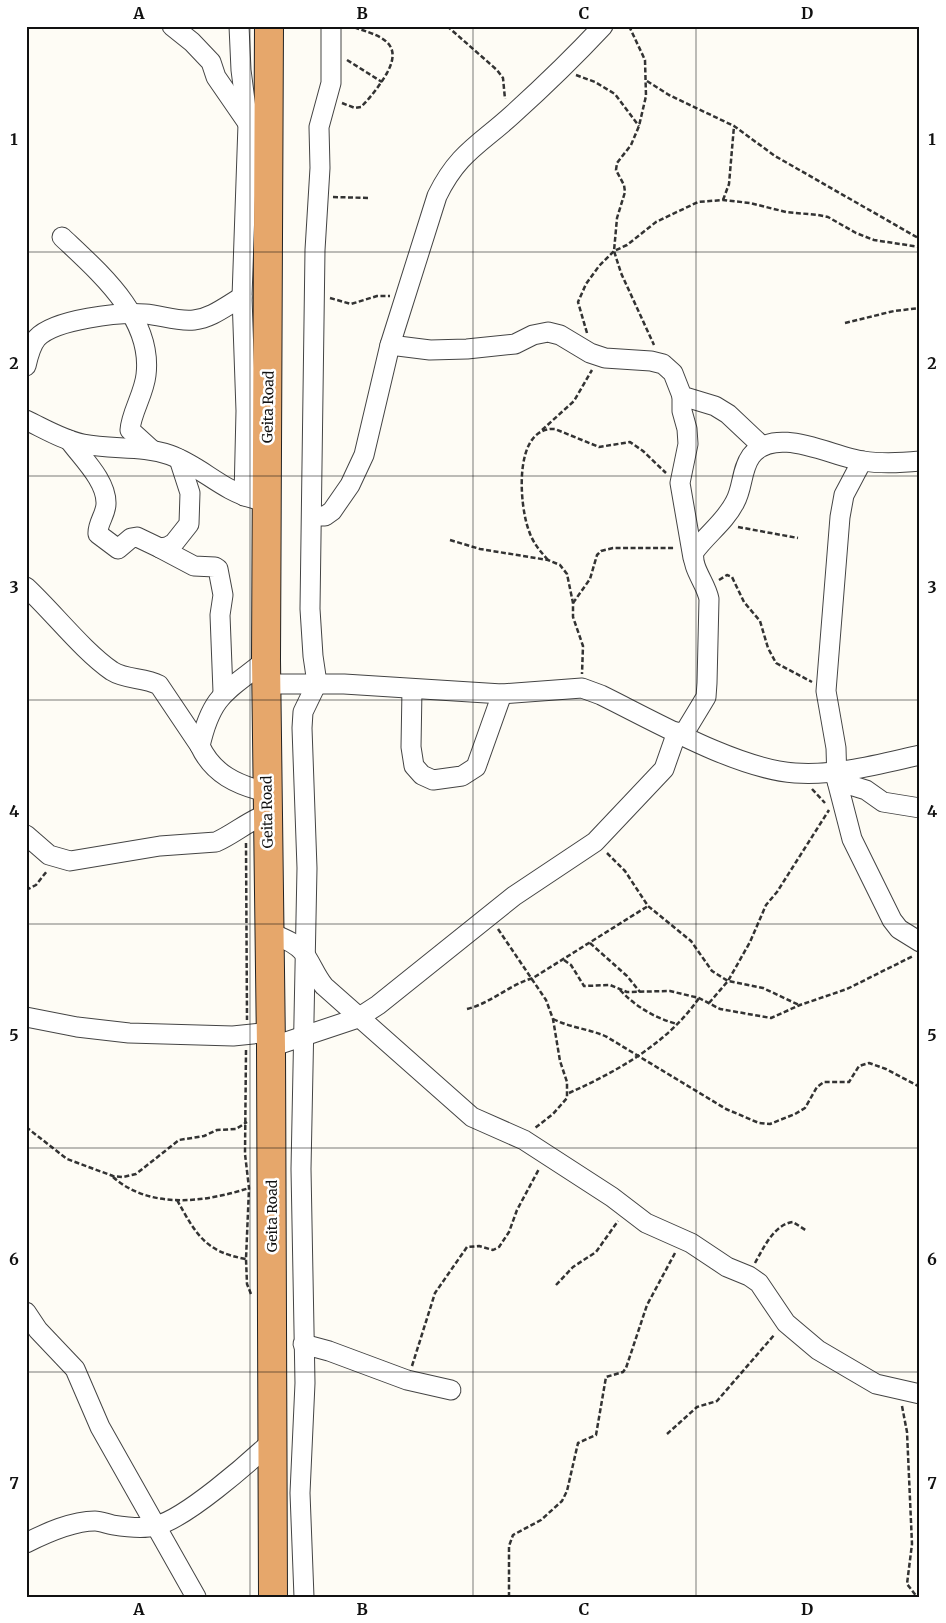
<svg xmlns="http://www.w3.org/2000/svg" width="946" height="1623" font-family="Merriweather,serif">
  <style>
    .lines { fill: none; stroke-linecap: round; stroke-linejoin: round }
    .minor-casing { stroke: #444; stroke-width: 21 }
    .highway-casing { stroke: #222; stroke-width: 30 }
    .path { stroke: #333; stroke-width: 2.5; stroke-dasharray: 5 2.5; stroke-linecap: butt }
    .minor { stroke: #fff; stroke-width: 19 }
    .highway { stroke: #e6a76b; stroke-width: 28 }
    .grid { fill: none; stroke: #111; stroke-width: 1; stroke-opacity: 0.55 }
    .labels { text-anchor: middle; dominant-baseline: central; stroke-width: 5; stroke-linejoin: round; paint-order: stroke }
    .street-label { font-size: 14px; fill: #111; stroke: #fff }
    .neatline { fill: none; stroke: #111; stroke-width: 2 }
    .grid-label { font-size: 16px; text-anchor: middle; font-weight: bold; fill: #111 }
  </style>
  <rect width="100%" height="100%" fill="#fefcf5"/>
  <g class="lines">
    <defs>
      <g id="minor">
        <path d="M172,26l20,16 19,20 5,15 31,45"/>
        <path d="M239,26l2,44 7,54 -6,173 4,114 -2,85"/>
        <path d="M62,237c38,36 91,81 84,138 -2,19 -15,38 -16,55l22,20"/>
        <path d="M390,345l40,5 37,-1 48,-5 18,-9 15,-3 12,3 30,18 15,5 46,3 12,3 10,9 9,23 33,10 13,8 34,32"/>
        <path d="M26,366c2,-9 5,-21 11,-28 18,-19 83,-26 108,-24 16,1 32,8 49,6 18,-2 32,-14 48,-23"/>
        <path d="M682,396v15l5,18 1,15 -8,39 13,75"/>
        <path d="M26,420c19,9 37,20 57,24 29,6 59,1 87,11 31,11 52,36 85,44"/>
        <path d="M69,440c13,18 38,41 37,64 0,10 -9,20 -8,30l20,15 13,-11 6,-1 23,11 7,-1 7,-4 15,-19 1,-31 -11,-34"/>
        <path d="M862,461l-18,34 -4,22 -14,174 10,57 1,33 15,58 40,81 7,9 21,13"/>
        <path d="M312,516h13l7,-5 18,-26 14,-30 26,-110 47,-149c21,-43 42,-51 75,-81 31,-28 62,-58 91,-89"/>
        <path d="M160,548l34,18 21,1 3,2 5,26 -3,20 3,77"/>
        <path d="M26,587c27,25 57,64 86,84 14,9 32,6 47,14l41,61"/>
        <path d="M266,660c-38,31 -54,33 -66,86 13,28 37,39 66,46"/>
        <path d="M266,684h78l158,10 80,-6 19,7c53,26 136,74 194,78 42,3 85,-9 125,-18"/>
        <path d="M412,689l-1,58 3,19 8,9 11,5 29,-4 14,-9 26,-73"/>
        <path d="M683,735l23,-38 1,-14 2,-84c-3,-16 -18,-31 -15,-47 13,-18 31,-30 41,-50 8,-14 6,-32 16,-46 24,-32 81,1 112,5 19,3 37,2 57,0"/>
        <path d="M837,781l29,9 17,12 37,6"/>
        <path d="M26,835l23,20 21,6 90,-15 56,-4c18,-8 32,-21 51,-28"/>
        <path d="M269,932c11,5 26,10 34,20 8,10 12,23 21,34l148,131 52,23 88,57 34,26 45,20 36,24 22,9 10,7 27,40 32,27 58,34 44,10"/>
        <path d="M26,1017l51,10 52,6 104,3 38,-4"/>
        <path d="M271,1047l87,-29 20,-13 136,-109 81,-54 69,-73 13,-37"/>
        <path d="M26,1312l12,18 37,39 25,58 96,170"/>
        <path d="M303,1344l26,7 78,29 44,10"/>
        <path d="M26,1543c20,-10 46,-22 69,-22 6,0 12,3 18,4 13,2 30,4 42,1 29,-6 95,-64 117,-85"/>
        <path d="M304,1597l-4,-104 5,-110 -4,-214 6,-301 -5,-140 1,-16 14,-29 -4,-27 -3,-47 5,-359 5,-82 -1,-41 12,-44v-57"/>
      </g>
      <path id="highway" d="M269,26l-3,634 5,387 2,550"/>
    </defs>
    <use href="#minor" class="minor-casing"/>
    <use href="#highway" class="highway-casing"/>
    <g class="path">
      <path d="M447,26l50,44 6,8 2,21"/>
      <path d="M629,26l16,34 1,36 -7,30 -8,19 -14,18 -1,7 8,15 1,7 -8,26 -3,33 7,22 33,72"/>
      <path d="M347,60l35,22"/>
      <path d="M576,75l19,7 20,12 24,32"/>
      <path d="M647,81l22,14 65,31 41,30 145,83"/>
      <path d="M342,103l13,5 6,-1c10,-10 19,-22 26,-34 18,-33 -11,-38 -37,-47"/>
      <path d="M333,197l36,1"/>
      <path d="M723,200l6,-16 5,-58"/>
      <path d="M330,298l21,6 26,-8h13"/>
      <path d="M845,323l49,-12 26,-3"/>
      <path d="M587,333l-9,-31 8,-18 13,-18 15,-15 13,-6 29,-23 42,-20 25,-2 27,3 36,9 32,3 10,2 28,16 18,7 46,7"/>
      <path d="M542,430l32,-29 18,-31"/>
      <path d="M738,527l60,11"/>
      <path d="M450,540l30,9 68,11 12,5 7,9 6,29v14l10,29 -1,28"/>
      <path d="M548,560c-8,-9 -15,-17 -19,-29 -10,-26 -16,-105 26,-102l44,18 31,-5 13,9 23,22"/>
      <path d="M719,580l8,-5 5,2 12,25 16,19 8,27 8,15 36,19"/>
      <path d="M573,603l17,-24 7,-24 4,-4 12,-3h62"/>
      <path d="M812,789l13,14"/>
      <path d="M246,843l1,177"/>
      <path d="M607,853l18,18 23,35 43,35 21,30 16,10 35,7 36,17"/>
      <path d="M26,890l10,-5 11,-14"/>
      <path d="M498,929l48,71 7,19 7,42 7,21v16l-14,16 -18,14"/>
      <path d="M590,943l37,33 13,16"/>
      <path d="M564,960l7,5 13,21 26,-1 17,7 43,-1 29,7 21,11 51,9 29,-13 47,-16 66,-33"/>
      <path d="M620,990c16,17 35,28 57,34"/>
      <path d="M709,1003l19,-22 22,-39 16,-37 11,-13 52,-82"/>
      <path d="M467,1009c24,-6 42,-24 66,-31l115,-72"/>
      <path d="M553,1019c18,9 37,10 54,18l119,72 33,14 11,1 25,-10 10,-6 12,-21 7,-5h25l10,-16 10,-3 17,6 34,18"/>
      <path d="M246,1050l-1,104 4,34 -3,71 1,25 4,10"/>
      <path d="M569,1093c49,-22 99,-50 130,-95"/>
      <path d="M26,1127l41,32 46,17 10,1 13,-3 43,-34 25,-4 13,-6 19,-1 11,-7"/>
      <path d="M113,1177c37,33 93,25 136,11"/>
      <path d="M177,1200c19,34 28,52 69,59"/>
      <path d="M755,1263c8,-14 19,-39 38,-41l14,9"/>
      <path d="M556,1285l17,-18 23,-15 22,-31"/>
      <path d="M412,1366l23,-73 32,-46 12,-1 14,4 6,-3 10,-15 8,-22 22,-41"/>
      <path d="M902,1406l5,26 5,112 -5,40 10,13"/>
      <path d="M667,1434l30,-27 20,-6 58,-67"/>
      <path d="M509,1597v-51l4,-11 28,-15 21,-19 5,-10 11,-48 18,-8 10,-58 17,-5 3,-4 21,-63 28,-52"/>
    </g>
    <use href="#minor" class="minor"/>
    <use href="#highway" class="highway"/>
  </g>
  <path class="grid" d="M250,26v1571M473,26v1571M696,26v1571M26,252h894M26,476h894M26,700h894M26,924h894M26,1148h894M26,1372h894"/>
  <g class="labels">
    <g class="street-label">
      <text transform="translate(268 407) rotate(-89)">Geita Road</text>
      <text transform="translate(267 812) rotate(-91)">Geita Road</text>
      <text transform="translate(272 1216) rotate(-90)">Geita Road</text>
    </g>
  </g>
  <rect width="946" height="1623" fill="none" stroke="#ffffff" stroke-width="55"/>
  <rect x="28" y="28" width="890" height="1568" class="neatline"/>
  <g class="grid-label">
    <text x="139" y="19">A</text>
    <text x="362" y="19">B</text>
    <text x="584" y="19">C</text>
    <text x="807" y="19">D</text>
    <text x="14" y="145">1</text>
    <text x="932" y="145">1</text>
    <text x="14" y="369">2</text>
    <text x="932" y="369">2</text>
    <text x="14" y="593">3</text>
    <text x="932" y="593">3</text>
    <text x="14" y="817">4</text>
    <text x="932" y="817">4</text>
    <text x="14" y="1041">5</text>
    <text x="932" y="1041">5</text>
    <text x="14" y="1265">6</text>
    <text x="932" y="1265">6</text>
    <text x="14" y="1489">7</text>
    <text x="932" y="1489">7</text>
    <text x="139" y="1615">A</text>
    <text x="362" y="1615">B</text>
    <text x="584" y="1615">C</text>
    <text x="807" y="1615">D</text>
  </g>
</svg>
